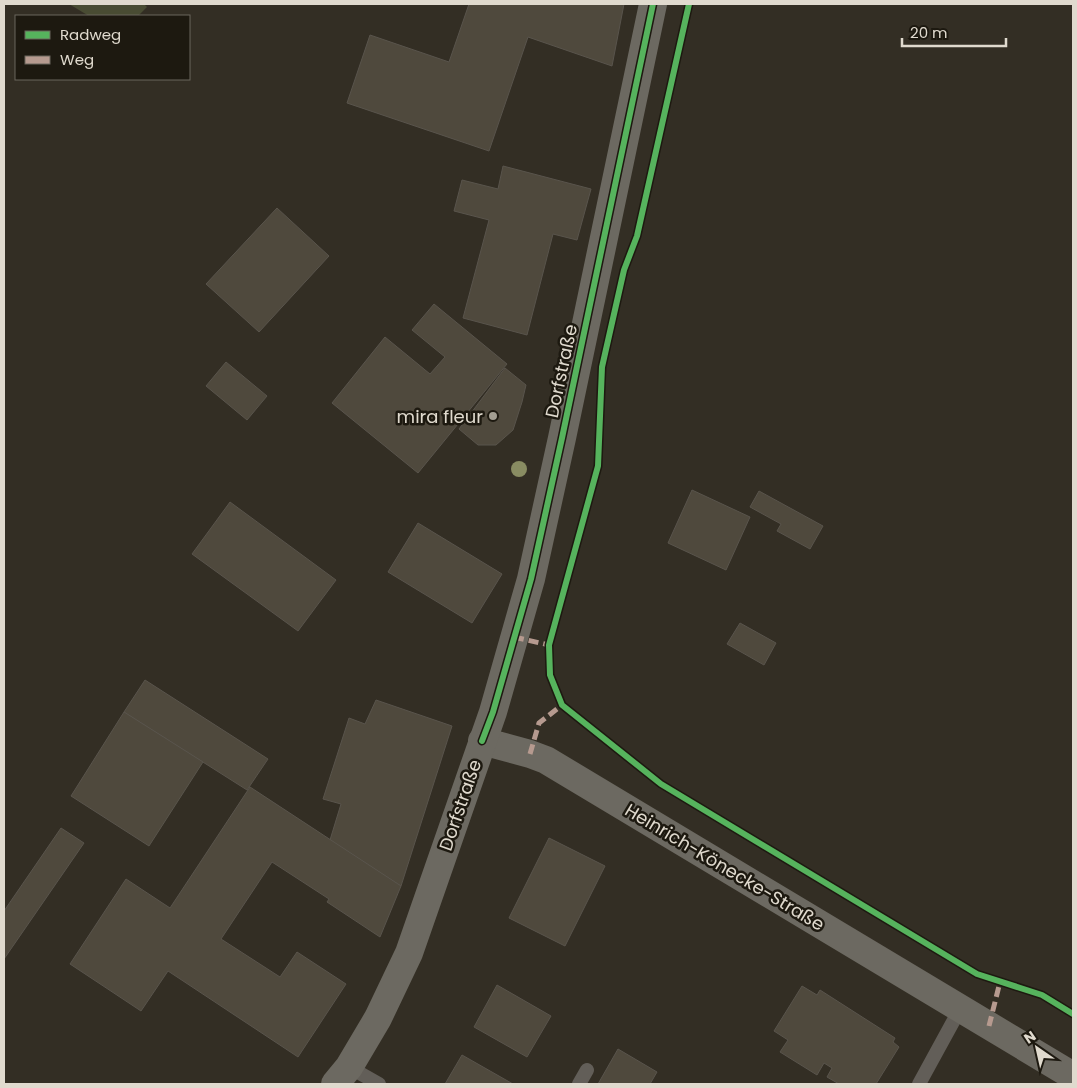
<svg xmlns="http://www.w3.org/2000/svg" width="1077" height="1088" font-family="Poppins,sans-serif">
  <style>
    .green { fill: #494c33 }
    .building { fill: #4f493d; stroke: #59544c }
    .lines { fill: none; stroke-linecap: round; stroke-linejoin: round }
    .lane { stroke: #625e58; stroke-width: 14 }
    .secondary { stroke: #6c6961; stroke-width: 28 }
    .quiet { stroke: #b69a8f; stroke-width: 5; stroke-dasharray: 10 5; stroke-linecap: butt }
    .cycleway-casing { stroke: #1d1910; stroke-width: 9 }
    .cycleway { stroke: #56b35d; stroke-width: 6 }
    .tree { fill: #898c62 }
    .poi-dot { fill: #a39e92; stroke: #1d1910; stroke-width: 2 }
    .labels { text-anchor: middle; dominant-baseline: central; stroke-width: 5; stroke-linejoin: round; paint-order: stroke }
    .street-label { font-size: 18px; fill: #e0dace; stroke: #1d1910 }
    .poi-label { font-size: 18px; fill: #e0dace; stroke: #1d1910; text-anchor: end }
  </style>
  <rect width="100%" height="100%" fill="#332e24"/>
  <path class="green" d="M69,4h75l3,3 -9,9h-49z"/>
  <g class="building">
    <path d="M469,4h155l-12,62 -84,-29 -39,114 -142,-48 23,-68 79,27z"/>
    <path d="M503,166l88,23 -14,51 -24,-6 -26,101 -64,-17 26,-98 -35,-9 8,-31 36,9z"/>
    <path d="M277,208l52,48 -70,76 -53,-48z"/>
    <path d="M434,304l73,60 -89,109 -86,-70 53,-66 45,37 15,-17 -33,-27z"/>
    <path d="M226,362l41,34 -20,24 -41,-34z"/>
    <path d="M505,368l21,17 -4,17 -9,28 -17,15h-18l-19,-16z"/>
    <path d="M692,490l58,27 -24,53 -58,-27z"/>
    <path d="M759,491l64,35 -13,23 -33,-18 4,-7 -31,-17z"/>
    <path d="M230,502l106,78 -38,51 -106,-77z"/>
    <path d="M418,523l84,51 -30,49 -84,-51z"/>
    <path d="M740,623l36,20 -12,22 -37,-21z"/>
    <path d="M145,680l123,79 -21,31 -123,-78z"/>
    <path d="M376,700l76,26 -51,160 -71,-46 11,-36 -18,-5 26,-81 16,6z"/>
    <path d="M124,712l79,50 -54,84 -78,-50z"/>
    <path d="M250,787l151,99 -21,51 -53,-35 2,-3 -57,-37 -51,77 59,38 17,-25 49,32 -48,73 -130,-86 -27,40 -71,-47 56,-85 44,29z"/>
    <path d="M61,828l23,15 -80,116v-48z"/>
    <path d="M549,838l56,28 -40,80 -56,-28z"/>
    <path d="M497,985l54,31 -24,41 -53,-30z"/>
    <path d="M802,986l15,9 3,-5 75,48 -2,4 6,5 -23,37h-37l-12,-7 5,-9 -8,-5 -7,12 -37,-23 8,-12 -14,-9z"/>
    <path d="M618,1049l39,23 -7,12h-52z"/>
    <path d="M462,1055l51,29h-68z"/>
  </g>
  <g class="lines">
    <g class="lane">
      <path d="M349,1067l30,17"/>
      <path d="M579,1084l8,-14"/>
      <path d="M919,1084l41,-75"/>
    </g>
    <g class="secondary">
      <path d="M482,741l48,13 16,6 527,316"/>
      <path d="M335,1084l14,-17 29,-49 31,-65 84,-241 38,-133 31,-141 91,-434"/>
    </g>
    <g class="quiet">
      <path d="M514,637l35,8"/>
      <path d="M530,754l9,-31 23,-18"/>
      <path d="M989,1026l11,-44"/>
    </g>
    <defs>
      <g id="cycleway">
        <path d="M689,4l-52,232 -13,34 -22,97 -4,99 -49,179 1,30 12,30 99,79 316,190 65,21 31,19"/>
        <path d="M482,741l11,-29 38,-133 31,-141 91,-434"/>
      </g>
    </defs>
    <use href="#cycleway" class="cycleway-casing"/>
    <use href="#cycleway" class="cycleway"/>
  </g>
  <circle class="tree" cx="519" cy="469" r="8"/>
  <circle class="poi-dot" cx="493" cy="416" r="5"/>
  <g class="labels">
    <g class="street-label">
      <text transform="translate(561 371) rotate(-78)">Dorfstraße</text>
      <text transform="translate(460 805) rotate(-71)">Dorfstraße</text>
      <text transform="translate(725 867) rotate(31)">Heinrich-Könecke-Straße</text>
    </g>
    <g class="poi-label">
      <text x="483" y="416">mira fleur</text>
    </g>
  </g>
  <rect width="1077" height="1088" fill="none" stroke="#e0dace" stroke-width="10"/>
  <rect x="15" y="15" width="175" height="65" fill="#1d1910" stroke="#6b665c"/>
  <rect x="25" y="31" width="25" height="8" fill="#56b35d" stroke="#6b665c"/>
  <text x="60" y="40" font-size="15" fill="#e0dace">Radweg</text>
  <rect x="25" y="56" width="25" height="8" fill="#b69a8f" stroke="#6b665c"/>
  <text x="60" y="65" font-size="15" fill="#e0dace">Weg</text>
  <g transform="translate(1037 1048) rotate(326)" stroke="#1d1910" stroke-width="4" paint-order="stroke">
  <path d="M0-4L9 19L0 12L-9 19Z" fill="#e0dace"/>
  <text y="-8" font-size="14" font-weight="bold" text-anchor="middle" fill="#e0dace">N</text>
  </g>
  <path d="M902 38v8h104v-8" fill="none" stroke="#e0dace" stroke-width="2.5"/>
  <text x="910" y="38" font-size="15" fill="#e0dace" stroke="#1d1910" stroke-width="4" paint-order="stroke">20 m</text>
</svg>
